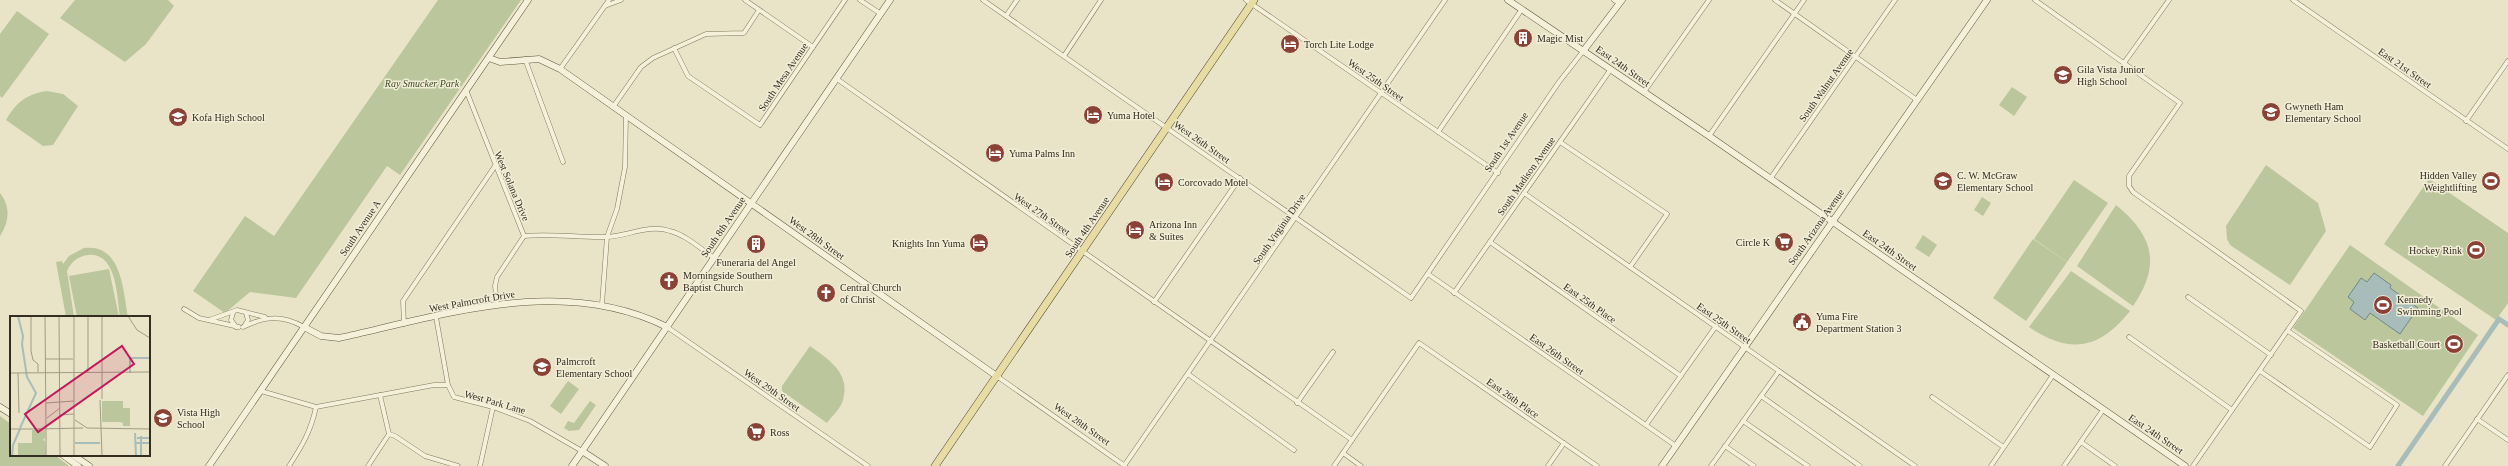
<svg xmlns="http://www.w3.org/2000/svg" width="2508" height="466" font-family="'Times New Roman',serif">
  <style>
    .green { fill: #bbc69c }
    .water { fill: #a8bdba; stroke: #708a88 }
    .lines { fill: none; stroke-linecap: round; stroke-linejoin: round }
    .canal { stroke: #a8bdba; stroke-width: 5 }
    .street-casing { stroke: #82775f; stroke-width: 5 }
    .secondary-casing { stroke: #645842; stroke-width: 7 }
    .primary-casing { stroke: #514532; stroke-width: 8 }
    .street { stroke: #f4f0d9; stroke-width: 4 }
    .secondary { stroke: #f4f0d9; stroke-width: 6 }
    .primary { stroke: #e7dca4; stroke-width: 7 }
    .labels { text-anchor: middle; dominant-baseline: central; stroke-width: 3; stroke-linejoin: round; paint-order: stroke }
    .poi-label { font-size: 10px; fill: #342d21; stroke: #f1edd6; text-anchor: start }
    .street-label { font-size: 10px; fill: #342d21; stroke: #f1edd6 }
    .park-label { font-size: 10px; font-style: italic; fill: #404e2a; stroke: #f1edd6 }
    .inset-river { fill: none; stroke: #a8bdba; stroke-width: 2 }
    .inset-road { fill: none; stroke: #a19b85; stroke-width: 1 }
    .view { fill: #c2185b; fill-opacity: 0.15; stroke: #c2185b; stroke-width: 2 }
    .inset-edge { fill: none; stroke: #342d21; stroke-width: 2 }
  </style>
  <rect width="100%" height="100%" fill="#e9e4c7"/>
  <g class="green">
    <path d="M75,0h93l6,6 -28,38 -21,18 -65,-44z"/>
    <path d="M438,0h83l-121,175 -13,-9 -91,132 -46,-6 -25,21 -32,-22 52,-75 29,20z"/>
    <path d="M17,11l32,23 -47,64 -2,-2v-62z"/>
    <path d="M2012,87l15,10 -13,19 -15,-11z"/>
    <path d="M47,91l16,3 15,12 -25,39 -10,1 -37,-26c10,-18 21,-26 41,-29z"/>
    <path d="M2266,165l52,38 8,28 -36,54 -60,-40 -3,-6 -1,-13z"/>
    <path d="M2429,179l79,54v70l-12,17 -112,-76z"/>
    <path d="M2074,180l34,23 -41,59 -33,-23z"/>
    <path d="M0,193c11,14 9,29 0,43z"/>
    <path d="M1982,197l9,6 -8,13 -9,-6z"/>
    <path d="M2116,205c38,31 45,60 17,101l-56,-40z"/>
    <path d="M1923,235l14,10 -8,12 -14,-9z"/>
    <path d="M2033,239l34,23 -41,59 -33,-23z"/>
    <path d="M2350,245l128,90 -55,81 -130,-88z"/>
    <path d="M84,248c38,-5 39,43 44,69h-8c-3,-20 -3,-65 -32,-62 -10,1 -17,7 -21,16l7,46h-8l-10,-55 6,-1 1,3 6,-8z"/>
    <path d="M109,269l10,48h-42l-8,-41z"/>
    <path d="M2071,271l59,40c-30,38 -60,44 -101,16z"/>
    <path d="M810,346c18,13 41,27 33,54 -2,8 -11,16 -16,23l-45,-32v-5z"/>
    <path d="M568,381l11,8 -18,25 -11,-8z"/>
    <path d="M590,401l6,4 -17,25 -10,1 -5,-3 4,-7 6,2z"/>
    <path d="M0,416l11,8v31h44l14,11h-69z"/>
  </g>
  <path class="water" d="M2374,273l17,12 -1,3 28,20 -18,26 -30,-21 -5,7 -15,-11 4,-7 -6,-5 13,-19 6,4z"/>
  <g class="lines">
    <path class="canal" d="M2398,466l101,-147 9,6"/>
    <defs>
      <g id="street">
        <path d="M745,0l68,47"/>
        <path d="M860,0l21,14"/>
        <path d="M983,0l428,298 148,-216 25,-32"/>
        <path d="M1246,0l252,173"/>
        <path d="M1614,0l5,3"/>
        <path d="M1775,0l142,100"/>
        <path d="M2035,0l145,103 -51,73v10l4,6 168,119 -108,155"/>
        <path d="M2293,0l215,149"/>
        <path d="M605,6l16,-6"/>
        <path d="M1006,16l11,-16"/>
        <path d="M674,48l14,28 72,49 85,-125"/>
        <path d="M1064,56l37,-56"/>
        <path d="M525,59l38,103"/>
        <path d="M2124,63l45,-63"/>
        <path d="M560,69l49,-69"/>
        <path d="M837,79l515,361"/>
        <path d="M466,90l58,146"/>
        <path d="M1644,92l65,-92"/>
        <path d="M613,107l28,-40 12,-9 53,-24 38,-1 15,-23"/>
        <path d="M2466,121l42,-60"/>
        <path d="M1438,132l84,-123"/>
        <path d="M1709,136l95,-136"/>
        <path d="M1560,142l107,72 -37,53"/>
        <path d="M1770,179l125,-179"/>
        <path d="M1524,193l391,273"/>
        <path d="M524,236c28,-3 55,2 83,1 21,-1 42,-13 63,-6 16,4 31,18 44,27"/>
        <path d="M1490,242l191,134"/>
        <path d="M1428,274l248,172"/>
        <path d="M1454,293l157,-224"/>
        <path d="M2188,297l83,58"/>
        <path d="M1154,302l86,-124"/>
        <path d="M602,304l5,-67 10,-28 8,-42 1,-51"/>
        <path d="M497,305l-2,-19 2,-9 27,-41"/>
        <path d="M184,309l15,9 40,9"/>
        <path d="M233,313l-2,7 5,7"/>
        <path d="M436,317l12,68 6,12 39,10 37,14 52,30"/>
        <path d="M209,320l28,-10 28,7"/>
        <path d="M404,324l-1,-23 92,-135"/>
        <path d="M245,325l3,-5 -2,-7"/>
        <path d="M243,327c22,-11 39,-12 61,0"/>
        <path d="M667,327l201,139"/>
        <path d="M2129,337l103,73"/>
        <path d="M2260,371l110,76 27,-42 -109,-74"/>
        <path d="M1188,374l106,76"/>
        <path d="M998,377l127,89"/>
        <path d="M261,391l55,16 118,-22h14"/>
        <path d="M1761,396l99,70"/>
        <path d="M1932,397l70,49"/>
        <path d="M1297,403l36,-51"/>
        <path d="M2477,419l31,21"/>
        <path d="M1743,421l65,45"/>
        <path d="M1646,425l70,-99"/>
        <path d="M389,434l6,2 30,20 33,10"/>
        <path d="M2081,442l34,24"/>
        <path d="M1725,446l29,20"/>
        <path d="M1343,453l18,13"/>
        <path d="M289,466c13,-20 22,-35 27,-59"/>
        <path d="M368,466l21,-32 -9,-39"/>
        <path d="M480,466l13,-59"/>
        <path d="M1124,466l321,-466"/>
        <path d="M1334,466l85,-123 178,123"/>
        <path d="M1548,466l16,-23"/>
        <path d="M1711,466l68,-95"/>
        <path d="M1991,466l62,-91"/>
        <path d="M2064,466l39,-56"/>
        <path d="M2445,466l63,-91"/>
      </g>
      <g id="secondary">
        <path d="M1508,0l201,136 476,330"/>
        <path d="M1584,50l38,-50"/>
        <path d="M489,58l11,4 39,-3 21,10 438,308"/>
        <path d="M304,327l17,9 18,2c108,-24 223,-63 328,-11"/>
        <path d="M0,407l11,7"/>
        <path d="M582,451l23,15"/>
        <path d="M63,455l15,11"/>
        <path d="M73,455l16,11"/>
        <path d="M209,466l319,-466"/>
        <path d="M572,466l318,-466"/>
        <path d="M1662,466l325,-466"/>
      </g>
      <path id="primary" d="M935,466l319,-466"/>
    </defs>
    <use href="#street" class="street-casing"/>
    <use href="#secondary" class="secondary-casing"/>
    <use href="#primary" class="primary-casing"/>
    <use href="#street" class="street"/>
    <use href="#secondary" class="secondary"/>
    <use href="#primary" class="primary"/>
  </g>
  <defs>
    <symbol id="building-disc" viewBox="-11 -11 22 22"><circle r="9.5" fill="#8a4236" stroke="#f1edd6"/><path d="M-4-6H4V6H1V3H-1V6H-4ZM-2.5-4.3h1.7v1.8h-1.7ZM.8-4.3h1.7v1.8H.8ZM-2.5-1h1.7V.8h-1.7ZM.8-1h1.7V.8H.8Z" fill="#fff"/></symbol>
    <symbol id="hotel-disc" viewBox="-11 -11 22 22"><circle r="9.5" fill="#8a4236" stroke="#f1edd6"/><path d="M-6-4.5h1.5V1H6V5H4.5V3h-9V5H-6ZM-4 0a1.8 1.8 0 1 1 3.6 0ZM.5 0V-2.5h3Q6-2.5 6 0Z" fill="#fff"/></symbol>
    <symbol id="school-disc" viewBox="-11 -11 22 22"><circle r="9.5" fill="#8a4236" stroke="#f1edd6"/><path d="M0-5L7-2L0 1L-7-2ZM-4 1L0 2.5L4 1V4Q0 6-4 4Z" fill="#fff"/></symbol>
    <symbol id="stadium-disc" viewBox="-11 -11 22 22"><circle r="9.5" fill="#8a4236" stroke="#f1edd6"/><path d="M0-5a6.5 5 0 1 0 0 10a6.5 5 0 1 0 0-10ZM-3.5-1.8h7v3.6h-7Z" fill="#fff"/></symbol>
    <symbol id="supermarket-disc" viewBox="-11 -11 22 22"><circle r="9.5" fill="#8a4236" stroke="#f1edd6"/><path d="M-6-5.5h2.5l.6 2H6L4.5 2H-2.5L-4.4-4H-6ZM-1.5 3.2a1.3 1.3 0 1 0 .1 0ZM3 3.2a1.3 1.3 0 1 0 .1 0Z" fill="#fff"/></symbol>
    <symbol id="church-disc" viewBox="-11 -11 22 22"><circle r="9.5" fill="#8a4236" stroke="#f1edd6"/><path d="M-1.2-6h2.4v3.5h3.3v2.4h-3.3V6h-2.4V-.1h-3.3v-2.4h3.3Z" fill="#fff"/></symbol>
    <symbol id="civic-disc" viewBox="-11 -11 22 22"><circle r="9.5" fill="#8a4236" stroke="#f1edd6"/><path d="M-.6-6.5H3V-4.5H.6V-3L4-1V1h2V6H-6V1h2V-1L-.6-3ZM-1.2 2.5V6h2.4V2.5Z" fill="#fff"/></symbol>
  </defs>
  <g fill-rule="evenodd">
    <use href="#building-disc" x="1512" y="27" width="22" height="22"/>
    <use href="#hotel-disc" x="1279" y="33" width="22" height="22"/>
    <use href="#school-disc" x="2052" y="64" width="22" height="22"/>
    <use href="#school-disc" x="2260" y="101" width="22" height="22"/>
    <use href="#hotel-disc" x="1082" y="104" width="22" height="22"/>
    <use href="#school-disc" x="167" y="106" width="22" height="22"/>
    <use href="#hotel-disc" x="984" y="142" width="22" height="22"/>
    <use href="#school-disc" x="1932" y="170" width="22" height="22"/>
    <use href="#stadium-disc" x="2480" y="170" width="22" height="22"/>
    <use href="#hotel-disc" x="1153" y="171" width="22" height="22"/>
    <use href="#hotel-disc" x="1124" y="219" width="22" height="22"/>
    <use href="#supermarket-disc" x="1773" y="231" width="22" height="22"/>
    <use href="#hotel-disc" x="968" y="232" width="22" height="22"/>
    <use href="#building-disc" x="745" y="233" width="22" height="22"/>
    <use href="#stadium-disc" x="2465" y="239" width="22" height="22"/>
    <use href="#church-disc" x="658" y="270" width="22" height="22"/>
    <use href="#church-disc" x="815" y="282" width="22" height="22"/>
    <use href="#stadium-disc" x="2372" y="294" width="22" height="22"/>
    <use href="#civic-disc" x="1791" y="311" width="22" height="22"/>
    <use href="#stadium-disc" x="2443" y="333" width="22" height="22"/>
    <use href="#school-disc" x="531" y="356" width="22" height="22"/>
    <use href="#school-disc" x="152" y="407" width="22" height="22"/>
    <use href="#supermarket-disc" x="745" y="421" width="22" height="22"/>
  </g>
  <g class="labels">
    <g class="poi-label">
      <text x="1537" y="38">Magic Mist</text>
      <text x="1304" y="44">Torch Lite Lodge</text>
      <text x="2077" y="69">Gila Vista Junior<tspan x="2077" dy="12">High School</tspan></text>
      <text x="2285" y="106">Gwyneth Ham<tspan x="2285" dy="12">Elementary School</tspan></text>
      <text x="1107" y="115">Yuma Hotel</text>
      <text x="192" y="117">Kofa High School</text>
      <text x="1009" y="153">Yuma Palms Inn</text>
      <text x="1957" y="175">C. W. McGraw<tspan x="1957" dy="12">Elementary School</tspan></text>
      <text x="2477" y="175" text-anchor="end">Hidden Valley<tspan x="2477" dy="12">Weightlifting</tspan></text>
      <text x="1178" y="182">Corcovado Motel</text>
      <text x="1149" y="224">Arizona Inn<tspan x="1149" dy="12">&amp; Suites</tspan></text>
      <text x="1770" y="242" text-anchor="end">Circle K</text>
      <text x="965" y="243" text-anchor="end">Knights Inn Yuma</text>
      <text x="2462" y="250" text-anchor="end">Hockey Rink</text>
      <text x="756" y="262" text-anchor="middle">Funeraria del Angel</text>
      <text x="683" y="275">Morningside Southern<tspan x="683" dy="12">Baptist Church</tspan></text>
      <text x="840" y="287">Central Church<tspan x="840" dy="12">of Christ</tspan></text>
      <text x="2397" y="299">Kennedy<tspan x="2397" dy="12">Swimming Pool</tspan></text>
      <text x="1816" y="316">Yuma Fire<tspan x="1816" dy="12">Department Station 3</tspan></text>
      <text x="2440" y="344" text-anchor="end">Basketball Court</text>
      <text x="556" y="361">Palmcroft<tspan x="556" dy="12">Elementary School</tspan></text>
      <text x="177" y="412">Vista High<tspan x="177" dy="12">School</tspan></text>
      <text x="770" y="432">Ross</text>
    </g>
    <g class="street-label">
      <text transform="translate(1623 66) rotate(35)">East 24th Street</text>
      <text transform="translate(2405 68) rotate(35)">East 21st Street</text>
      <text transform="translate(783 77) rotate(-56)">South Mesa Avenue</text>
      <text transform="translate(1376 80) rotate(35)">West 25th Street</text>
      <text transform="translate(1826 85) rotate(-55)">South Walnut Avenue</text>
      <text transform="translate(1202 142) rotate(35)">West 26th Street</text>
      <text transform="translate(1506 142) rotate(-56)">South 1st Avenue</text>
      <text transform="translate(1526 176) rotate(-55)">South Madison Avenue</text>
      <text transform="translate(512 186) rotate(67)">West Solana Drive</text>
      <text transform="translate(1042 214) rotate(35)">West 27th Street</text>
      <text transform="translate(723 227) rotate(-56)">South 8th Avenue</text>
      <text transform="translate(1087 227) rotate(-56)">South 4th Avenue</text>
      <text transform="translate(1816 227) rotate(-55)">South Arizona Avenue</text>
      <text transform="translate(360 228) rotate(-56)">South Avenue A</text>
      <text transform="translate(1279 229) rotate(-55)">South Virginia Drive</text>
      <text transform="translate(817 238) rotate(36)">West 28th Street</text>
      <text transform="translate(1890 250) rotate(35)">East 24th Street</text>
      <text transform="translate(472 301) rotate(-10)">West Palmcroft Drive</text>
      <text transform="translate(1590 303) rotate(35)">East 25th Place</text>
      <text transform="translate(1724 323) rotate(35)">East 25th Street</text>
      <text transform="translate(1557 354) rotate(35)">East 26th Street</text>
      <text transform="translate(772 390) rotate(35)">West 29th Street</text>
      <text transform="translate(1513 398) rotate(35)">East 26th Place</text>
      <text transform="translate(495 402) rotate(16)">West Park Lane</text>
      <text transform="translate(1082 424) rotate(35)">West 28th Street</text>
      <text transform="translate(2156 434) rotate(34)">East 24th Street</text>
    </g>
    <g class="park-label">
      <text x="422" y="83">Ray Smucker Park</text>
    </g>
  </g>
  <g transform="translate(10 316)">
    <rect width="140" height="140" fill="#e9e4c7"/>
    <path d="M92,85h21v7h7v18h-7v-3l-3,-1h-18zM22,114h13v8l-2,2 2,1 1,15h-28v-13h14z" fill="#bbc69c"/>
    <path class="inset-river" d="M8,0l5,20 -1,8 5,33 9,16 -16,35M120,57v-15h20M125,117l1,23M131,120v20M127,122h13M65,127h25M126,127h14M2,140l1,-11 7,-16"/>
    <path class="inset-road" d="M0,0h39M21,0v35l2,9 5,4v8M35,0l1,113M39,0h31M49,0l1,140M64,0v113M85,0h55M118,0l9,14 13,8M35,43h28M0,57l140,-1M8,57l1,40M78,57v-57M92,83v-83M90,84l2,56M36,87l28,-2M50,99l14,-1M37,102l13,-10M65,104l12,8 63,1M0,113h30M28,113l45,-1M36,113v27M64,113v27"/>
    <path class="view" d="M112,30l12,18 -96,68 -13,-18z"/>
    <rect width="140" height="140" class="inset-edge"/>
  </g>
</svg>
